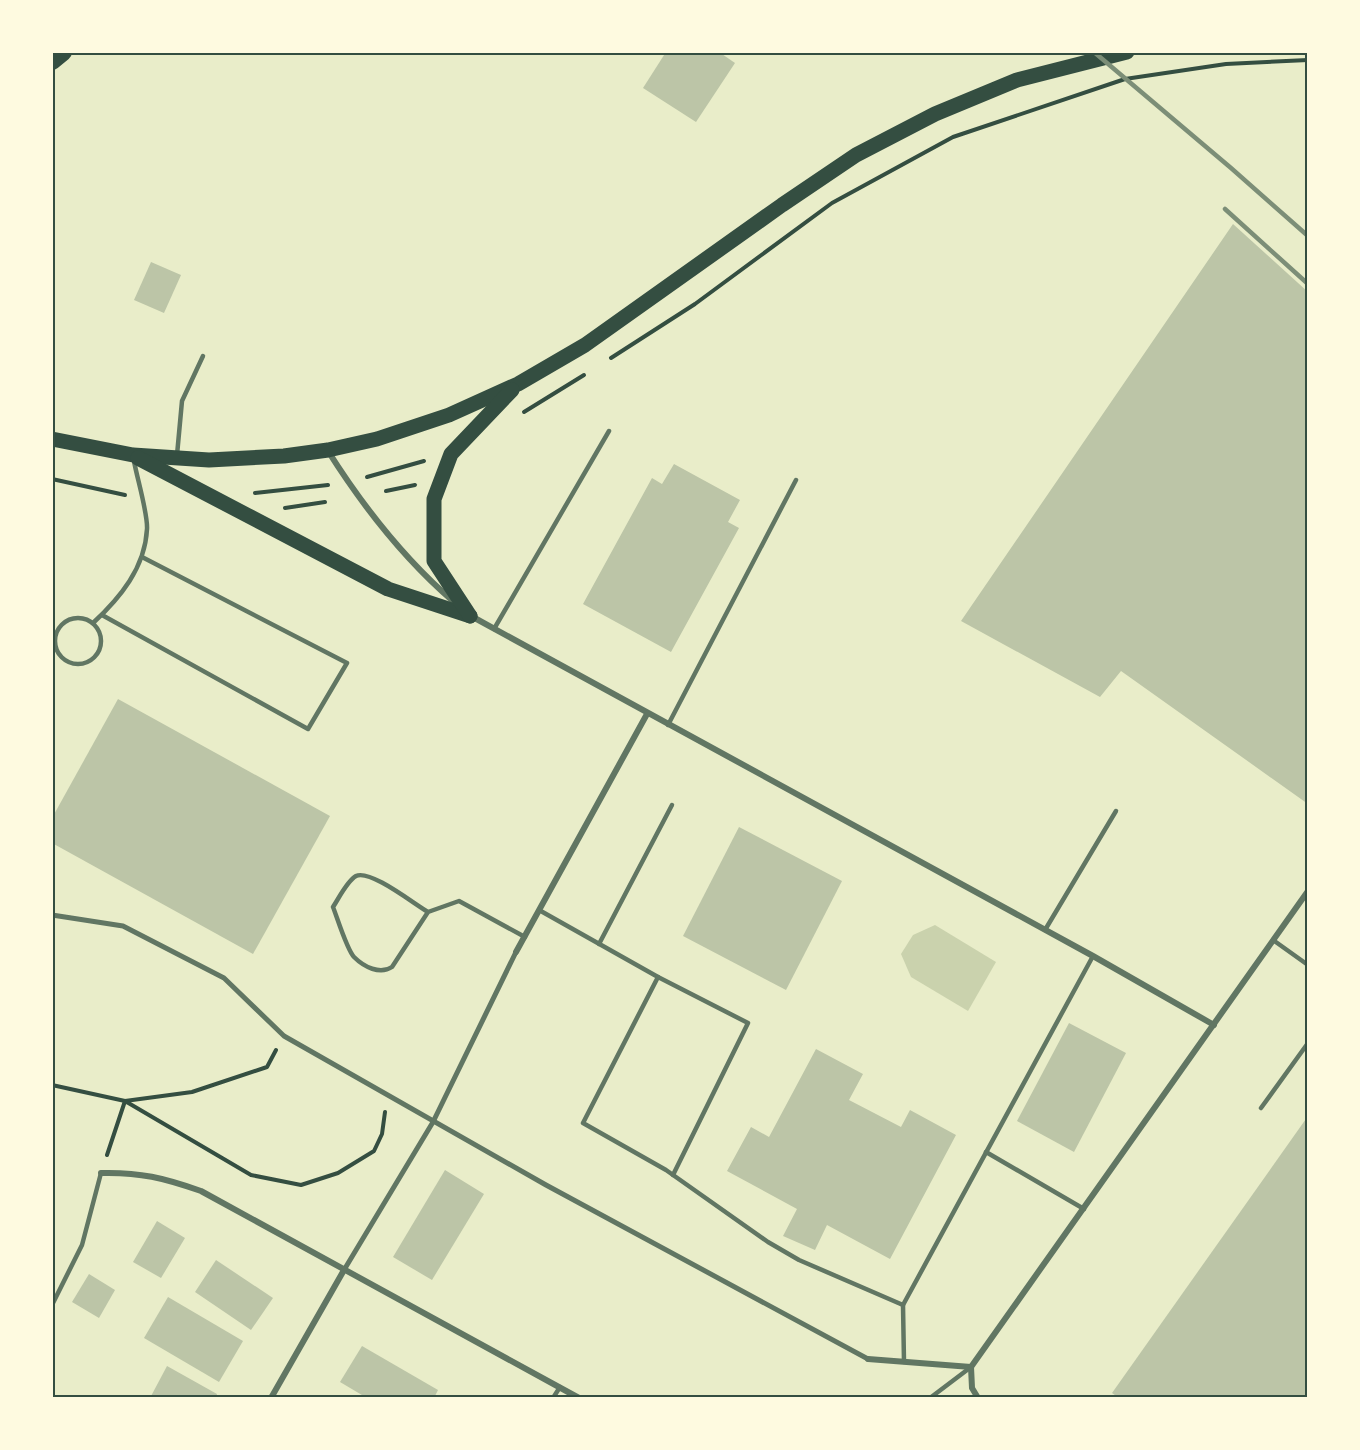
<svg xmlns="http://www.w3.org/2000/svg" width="1360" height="1450" font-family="Lato,sans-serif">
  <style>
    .green { fill: #cad2ad }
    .building { fill: #bcc5a7 }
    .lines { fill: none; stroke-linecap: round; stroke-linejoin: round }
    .path { stroke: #344e41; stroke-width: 4 }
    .service { stroke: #617663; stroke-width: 4.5 }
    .pedestrian { stroke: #617663; stroke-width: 5 }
    .minor { stroke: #617663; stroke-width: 6 }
    .primary { stroke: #344e41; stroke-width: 15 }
    .motorway { stroke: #344e41; stroke-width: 18 }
    .rail { stroke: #7c8e77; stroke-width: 4.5 }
    .neatline { fill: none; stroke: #344e41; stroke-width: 2 }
  </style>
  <rect width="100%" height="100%" fill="#e9edc9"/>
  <path class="green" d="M935,925l61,37 -28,49 -57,-34 -10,-23 12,-19z"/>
  <g class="building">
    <path d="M666,52h53l16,11 -39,59 -53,-34z"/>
    <path d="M1233,224l75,68v512l-187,-133 -21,26 -139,-76z"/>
    <path d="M151,262l30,13 -17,38 -30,-13z"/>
    <path d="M674,464l66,36 -12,22 11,6 -68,124 -88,-48 69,-126 10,6z"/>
    <path d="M118,699l212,117 -77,138 -201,-111v-25z"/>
    <path d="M739,827l103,54 -56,109 -103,-54z"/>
    <path d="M1069,1023l57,30 -52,99 -57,-31z"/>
    <path d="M816,1049l47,25 -14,26 52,27 9,-17 46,25 -66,124 -63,-34 -12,25 -32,-14 14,-27 -70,-38 24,-44 18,10z"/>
    <path d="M1308,1116v282h-189l-7,-5z"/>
    <path d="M445,1170l39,24 -52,86 -39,-23z"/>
    <path d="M157,1221l28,17 -24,40 -28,-16z"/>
    <path d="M216,1260l57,38 -22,32 -56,-38z"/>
    <path d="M89,1274l26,16 -16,28 -27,-16z"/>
    <path d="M168,1297l75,44 -24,41 -75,-44z"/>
    <path d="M362,1346l76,44 -4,8h-67l-27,-16z"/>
    <path d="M167,1366l50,28 -1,4h-66z"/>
  </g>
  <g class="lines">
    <g class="path">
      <path d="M611,358l84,-54 137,-101 121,-66 172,-58 101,-15 82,-4"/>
      <path d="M524,412l60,-37"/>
      <path d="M367,477l57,-16"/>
      <path d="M52,479l73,16"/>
      <path d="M386,491l29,-6"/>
      <path d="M255,493l73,-8"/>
      <path d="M285,508l40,-6"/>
      <path d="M52,1085l73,16 67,-9 75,-25 9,-17"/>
      <path d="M107,1155l18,-54 126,74 50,10 37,-12 36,-22 8,-17 3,-22"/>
    </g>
    <g class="service">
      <path d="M177,455l5,-54 21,-45"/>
      <path d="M102,615l206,114 39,-66 -205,-106"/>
      <circle cx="78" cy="641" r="23"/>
      <path d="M93,623c27,-25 52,-55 54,-94 1,-15 -10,-51 -13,-68"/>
      <path d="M494,629l115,-198"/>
      <path d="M668,725l128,-245"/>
      <path d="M539,910l119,67 -75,146 83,47 102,72 31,18 104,45"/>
      <path d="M428,912l-36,55c-12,8 -28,0 -38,-10 -7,-7 -17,-40 -21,-50 6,-9 14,-26 23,-31 14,-7 58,28 72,36l31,-11 66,36"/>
      <path d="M1045,930l71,-119"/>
      <path d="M1273,940l35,25"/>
      <path d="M599,944l73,-139"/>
      <path d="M658,977l90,46 -75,152"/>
      <path d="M1261,1108l47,-65"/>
      <path d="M986,1152l98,57"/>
      <path d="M52,1305l30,-60 19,-72"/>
      <path d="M904,1362l-1,-57 190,-349"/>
      <path d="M553,1398l7,-11"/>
      <path d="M930,1398l41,-31"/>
    </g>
    <g class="pedestrian">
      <path d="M52,915l71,11 101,52 60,58 262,149 322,174"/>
      <path d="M344,1270l89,-148 83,-170"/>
    </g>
    <g class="minor">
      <path d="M328,451c36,57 75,107 126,151"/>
      <path d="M471,616l622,340 121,69"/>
      <path d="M516,952l131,-238"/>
      <path d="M101,1173c39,-1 63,5 100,18l378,207"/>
      <path d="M868,1359l103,8"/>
      <path d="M971,1367l337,-476"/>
      <path d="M971,1367l1,21 6,10"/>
      <path d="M271,1398l73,-128"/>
    </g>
    <g class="primary">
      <path d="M52,439l81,16 76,5 75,-4 44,-6 49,-11 72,-24 69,-31 67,-39 197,-140 74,-50 79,-41 82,-34 110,-28"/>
      <path d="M138,458l250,131 82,27"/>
      <path d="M470,616l-36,-55v-62l17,-45 61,-64"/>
    </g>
    <path class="motorway" d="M52,61l11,-9"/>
    <g class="rail">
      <path d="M1094,52l137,116 77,68"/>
      <path d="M1225,209l83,75"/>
    </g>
  </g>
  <rect width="1360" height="1450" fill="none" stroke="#fefae0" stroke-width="108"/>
  <rect x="54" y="54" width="1252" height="1342" class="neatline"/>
</svg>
